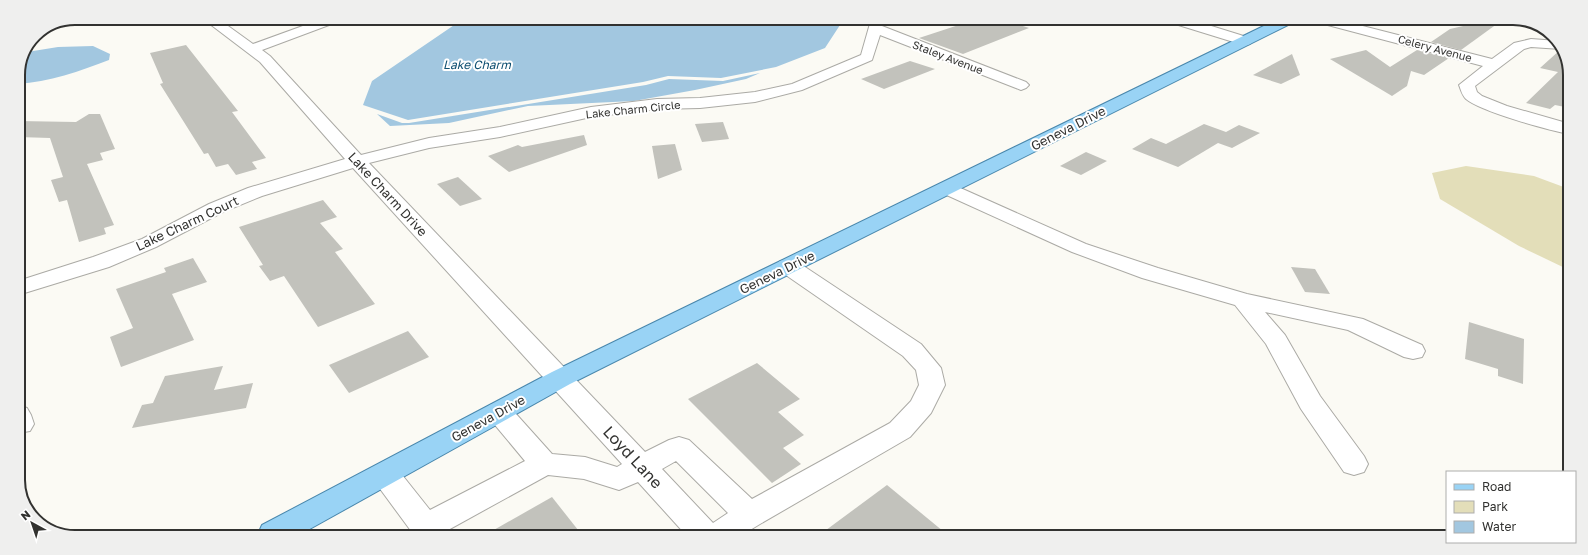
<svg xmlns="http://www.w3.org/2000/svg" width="1588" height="555" font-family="'Golos Text',sans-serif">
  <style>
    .green { fill: #e3deb9 }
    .water { fill: #a2c7e0 }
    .building { fill: #c2c2bc }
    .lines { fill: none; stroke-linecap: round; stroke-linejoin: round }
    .minor-casing { stroke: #abaaa5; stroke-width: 2 }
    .major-casing { stroke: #4987ac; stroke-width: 2 }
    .minor { fill: #fff; fill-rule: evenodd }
    .major { fill: #99d3f5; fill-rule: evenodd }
    .labels { text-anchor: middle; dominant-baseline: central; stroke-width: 4; stroke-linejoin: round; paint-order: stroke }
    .far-street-label { font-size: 11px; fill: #323230; stroke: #fff }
    .far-water-label { font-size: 12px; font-style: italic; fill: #0e4f71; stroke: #fff }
    .street-label { font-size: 13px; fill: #323230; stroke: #fff }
    .near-street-label { font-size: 16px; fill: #323230; stroke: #fff }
    .rim { fill: none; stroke: #323230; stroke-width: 2 }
  </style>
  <rect width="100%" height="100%" fill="#fbfaf4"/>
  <path class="green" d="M1466,166l68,10 35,13v81l-50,-24 -79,-47 -8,-26z"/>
  <g class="water">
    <path d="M463,19l378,1 -1,5 -15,23 -49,19 -55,11 -53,-2 -25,6 -235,38 -45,-15 9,-24z"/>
    <path d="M93,46l17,8 -1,6c-28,11 -61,22 -91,24v-12l9,-20 31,-5z"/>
    <path d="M760,73l-14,6 -51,11 -61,11 -106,5 -79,17 -59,3 -13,-12 25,9h7l237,-38 23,-6 54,2z"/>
  </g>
  <g class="building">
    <path d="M974,20h30l25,8 -66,26 -44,-16z"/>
    <path d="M1485,21h16l-40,29 -30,-8 19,-13z"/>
    <path d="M186,45l52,66 -6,1 34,46 -14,4 5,7 -21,6 -8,-11 -12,3 -8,-14 -4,1 -44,-70 3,-1 -13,-30z"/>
    <path d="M1366,50l24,17 27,-17 32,8 -25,17 -13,-4 -4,15 -15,10 -62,-37z"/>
    <path d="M1560,50h2l8,22v36l-15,-3 -5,4 -24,-6 32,-31 -18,-4z"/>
    <path d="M1292,54l8,21 -19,9 -28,-9z"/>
    <path d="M910,61l25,8 -51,20 -23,-10z"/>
    <path d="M89,114h11l15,35 -15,4 3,7 -16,4 27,61 -10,3 2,6 -27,8 -12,-42 -8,2 -8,-22 12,-3 -13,-39 -32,-1v-16l58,1z"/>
    <path d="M723,122l6,17 -27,3 -7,-18z"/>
    <path d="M1204,124l22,8 13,-7 21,8 -28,15 -14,-5 -40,24 -46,-18 19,-11 15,6z"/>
    <path d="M584,135l3,10 -78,27 -21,-16 30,-11 4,2z"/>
    <path d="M675,144l7,26 -24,9 -6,-33z"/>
    <path d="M1086,152l21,9 -26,14 -21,-9z"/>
    <path d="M458,177l24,22 -22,7 -23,-22z"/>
    <path d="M323,200l14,17 -17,6 23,26 -8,3 40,52 -57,23 -34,-51 -14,5 -11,-15 4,-1 -24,-38z"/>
    <path d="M193,258l14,24 -35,12 22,46 -73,27 -11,-30 23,-9 -17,-39 50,-17 -2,-4z"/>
    <path d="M1291,267l24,2 15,25 -25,-2z"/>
    <path d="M1469,322l55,17 -1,45 -25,-8v-7l-33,-10z"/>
    <path d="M408,331l21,26 -80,36 -20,-28z"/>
    <path d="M757,363l43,36 -22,13 26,23 -21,13 18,16 -29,19 -84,-84z"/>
    <path d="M223,366l-9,24 39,-7 -7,25 -114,20 10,-23 11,-2 12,-27z"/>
    <path d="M887,485l62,51h-131z"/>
    <path d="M552,497l30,38h-97z"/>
  </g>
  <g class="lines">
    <defs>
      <g id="minor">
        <path d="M202,18h15l36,26 69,-25h16l-1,3 -75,28 8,6 91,99 68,-17 71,-11 91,-20 66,-8 43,-1 55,-6 37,-8 69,-29 10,-35h12l-1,6 144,56 3,3 -3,3 -5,2 -5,-2 -136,-53 -8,25 -70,30 -47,12 -55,6 -43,1 -66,8 -91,20 -71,11 -60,15 276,289 24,-12 10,-3 10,3 63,59 138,-76 21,-22 8,-16 -3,-15 -13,-14 -123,-85 -3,-5 3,-5 8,-1 8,1 125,83 20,24 4,17 -14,28 -21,24 -150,87 -18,11h-56l-48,-53 -19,8 -35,-11 -36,-4 -109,60h-25l-39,-53 -4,-8 4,-8 10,-3 10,3 35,44 95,-49 -35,-42 -4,-7 4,-7 9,-2 9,2 44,49 33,3 32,10 5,-3 -269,-296 -91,28 -39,16 -67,35 -47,20 -91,28v-14l75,-24 49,-18 67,-35 39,-16 97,-29 -85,-97zM676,461l52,52 -15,10 -51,-54z"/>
        <path d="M1171,20h21l58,18 2,3 -2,3 -5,1 -5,-1 -68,-21z"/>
        <path d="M1322,21h21l149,38 22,-16 17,-4 27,2 3,8 -30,-2 -7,2 -49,37 2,6 5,4 25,10 63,18 -1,10c-21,-4 -87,-22 -103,-35 -4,-4 -5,-9 -7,-14l24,-19 -159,-42z"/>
        <path d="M947,182l139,62 72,24 89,26 116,25 59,26 3,6 -3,6 -9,2 -9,-2 -56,-27 -83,-18 20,23 35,61 44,60 4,8 -4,8 -10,3 -10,-3 -43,-63 -35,-65 -31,-39 -93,-27 -70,-26 -132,-60 -2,-4 2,-4z"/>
        <path d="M18,405l9,3 4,7 3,9 -4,7 -12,2z"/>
      </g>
      <path id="major" d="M1276,20h17l-1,3 -722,361 -271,151 -41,-1 4,-9 290,-153z"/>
    </defs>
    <use href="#minor" class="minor-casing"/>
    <use href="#major" class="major-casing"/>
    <use href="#minor" class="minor"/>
    <use href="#major" class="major"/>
  </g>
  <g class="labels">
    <g class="far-street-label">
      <text transform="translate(1435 48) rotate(15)">Celery Avenue</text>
      <text transform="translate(948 57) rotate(21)">Staley Avenue</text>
      <text transform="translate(633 109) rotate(-6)">Lake Charm Circle</text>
    </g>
    <g class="far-water-label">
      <text x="477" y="64">Lake Charm</text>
    </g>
    <g class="street-label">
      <text transform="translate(1068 128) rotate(-27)">Geneva Drive</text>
      <text transform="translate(388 194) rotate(47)">Lake Charm Drive</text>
      <text transform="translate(187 223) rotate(-25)">Lake Charm Court</text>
      <text transform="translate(777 272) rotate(-26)">Geneva Drive</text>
      <text transform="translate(488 418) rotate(-29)">Geneva Drive</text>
    </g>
    <g class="near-street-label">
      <text transform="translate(633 457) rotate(47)">Loyd Lane</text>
    </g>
  </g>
  <path d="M0 0H1588V555H0ZM75 25H1513A50 50 0 0 1 1563 75V480A50 50 0 0 1 1513 530H75A50 50 0 0 1 25 480V75A50 50 0 0 1 75 25Z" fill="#efefee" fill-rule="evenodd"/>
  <path class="rim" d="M75 25H1513A50 50 0 0 1 1563 75V480A50 50 0 0 1 1513 530H75A50 50 0 0 1 25 480V75A50 50 0 0 1 75 25Z"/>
  <rect x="1446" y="471" width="130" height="72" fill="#ffffff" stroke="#adadac"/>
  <rect x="1454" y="484" width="20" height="6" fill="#99d3f5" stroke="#adadac"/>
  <text x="1482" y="491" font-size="12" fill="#323230">Road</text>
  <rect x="1454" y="501" width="20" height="12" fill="#e3deb9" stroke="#adadac"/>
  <text x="1482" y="511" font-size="12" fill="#323230">Park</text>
  <rect x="1454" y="521" width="20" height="12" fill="#a2c7e0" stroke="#adadac"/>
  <text x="1482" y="531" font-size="12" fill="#323230">Water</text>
  <g transform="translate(32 523) rotate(320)" stroke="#ffffff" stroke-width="3" paint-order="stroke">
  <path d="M0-3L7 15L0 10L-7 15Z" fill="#323230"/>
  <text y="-6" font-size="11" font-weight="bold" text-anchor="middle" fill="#323230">N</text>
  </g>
</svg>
